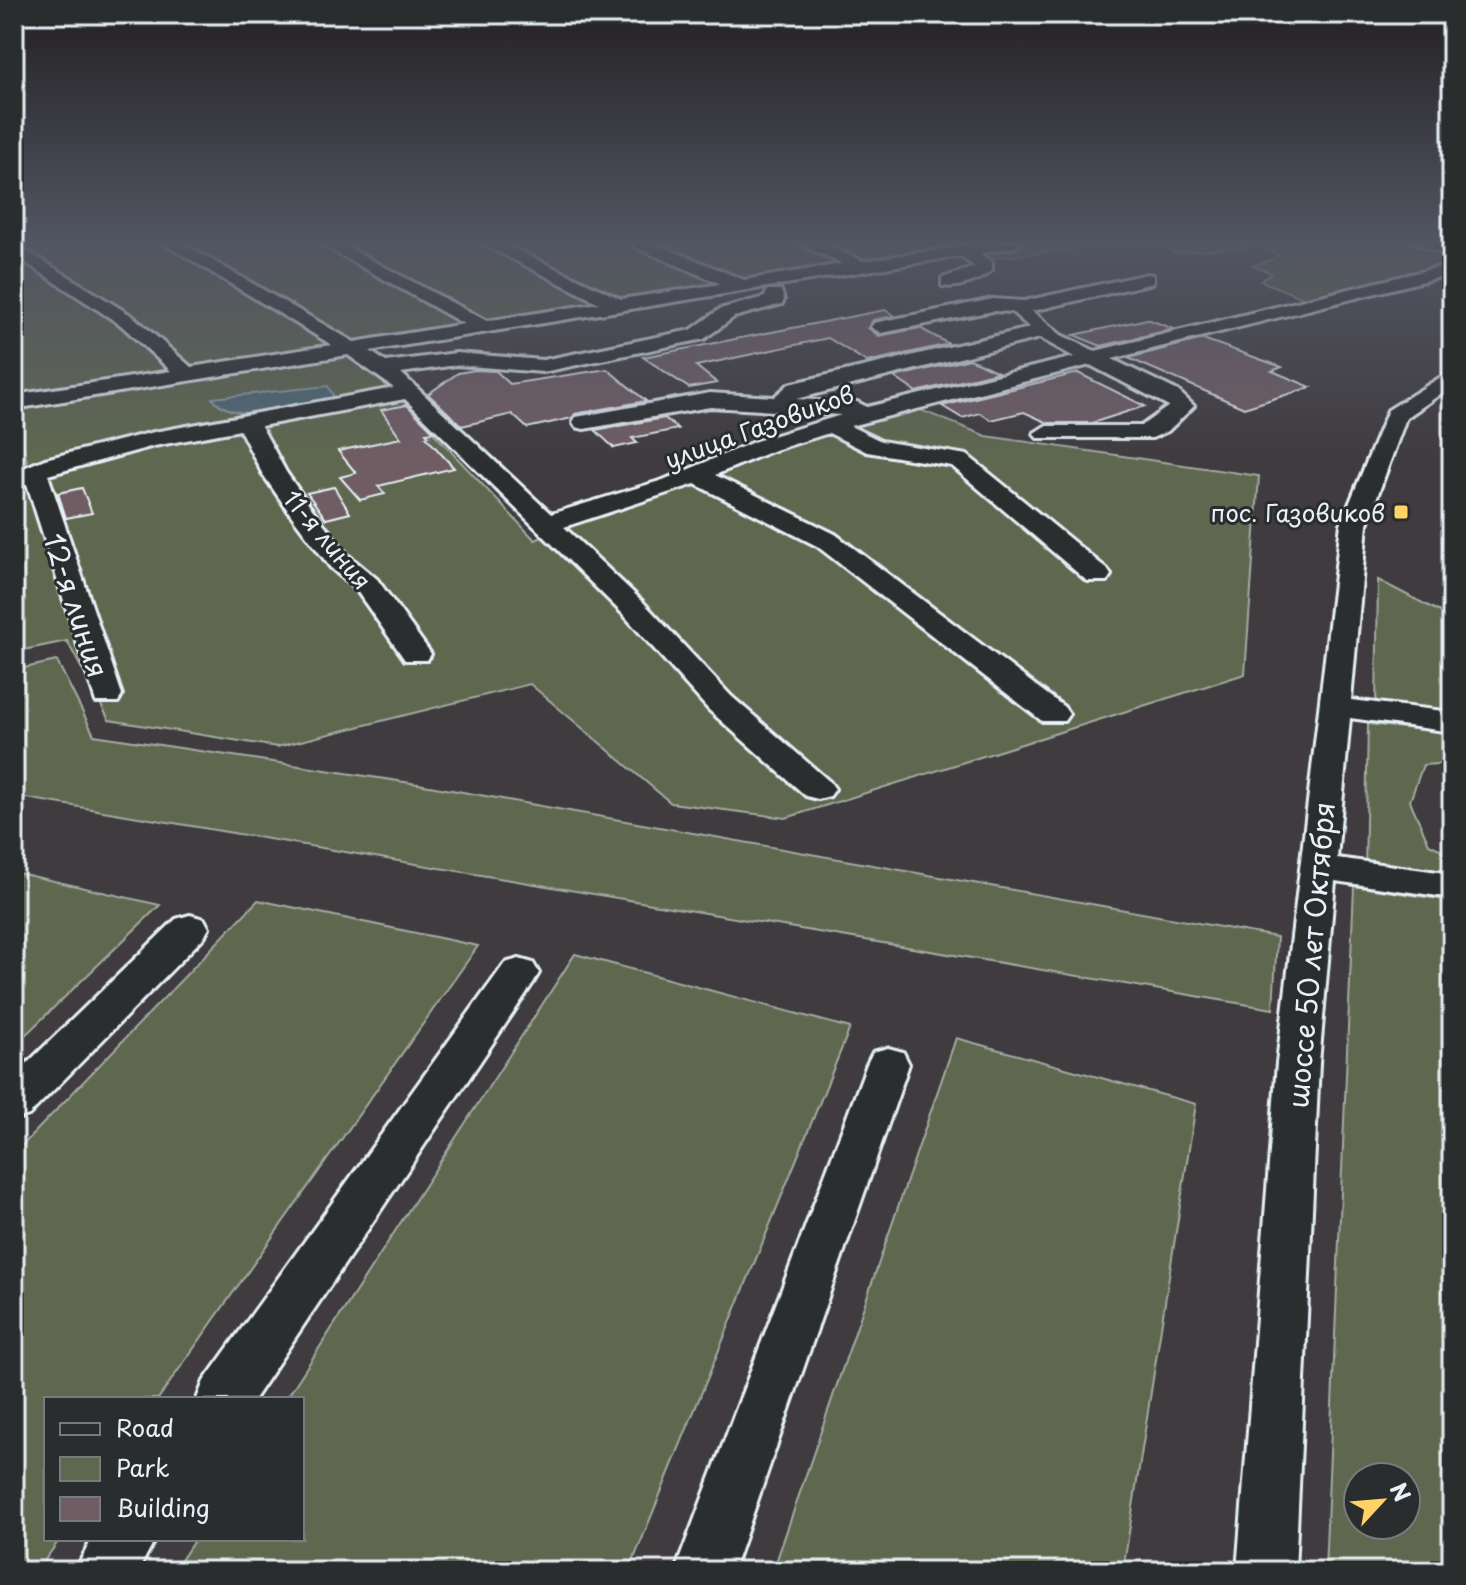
<svg xmlns="http://www.w3.org/2000/svg" width="1466" height="1585" font-family="'Playpen Sans',sans-serif">
  <style>
    .green { fill: #5e684f; stroke: #a3aca4; stroke-width: 2; fill-rule: evenodd }
    .water { fill: #506975; stroke: #8d9fa9; stroke-width: 2 }
    .building { fill: #6f5d64; stroke: #e8f1f8; stroke-width: 2 }
    .lines { fill: none; stroke-linecap: round; stroke-linejoin: round }
    .minor-casing { stroke: #e8f1f8; stroke-width: 6 }
    .minor { fill: #2a2d2e; fill-rule: evenodd }
    .poi-dot { fill: #ffd166; stroke: #2a2d2e; stroke-width: 3 }
    .labels { text-anchor: middle; dominant-baseline: central; stroke-width: 6; stroke-linejoin: round; paint-order: stroke }
    .far-street-label { font-size: 24px; fill: #e8f1f8; stroke: #2a2d2e }
    .far-poi-label { font-size: 24px; fill: #e8f1f8; stroke: #2a2d2e; text-anchor: end }
    .street-label { font-size: 28px; fill: #e8f1f8; stroke: #2a2d2e }
  </style>
  <rect width="100%" height="100%" fill="#3f3b3e"/>
  <filter id="ink" filterUnits="userSpaceOnUse"><feTurbulence type="fractalNoise" baseFrequency=".0125" numOctaves="2"/><feDisplacementMap in="SourceGraphic" scale="16" xChannelSelector="R" yChannelSelector="G"/><feConvolveMatrix kernelMatrix="1 2 1 2 8 2 1 2 1" color-interpolation-filters="sRGB"/></filter>
  <g filter="url(#ink)">
    <g class="green">
      <path d="M14,243h892l24,12 -583,100 39,28 149,157 245,-93 138,-38 68,27 273,40 -14,198 -459,144 -115,-15 -141,-119 -253,63 -168,-27 -42,-79 -53,11v-159l5,-2 8,-29 -13,-53z"/>
      <path d="M1044,243h75l-141,17 -1,-7z"/>
      <path d="M1156,243h259l37,17v8l-144,32 -47,-19 11,-8 -19,-7 28,-10 -23,-10 -83,7z"/>
      <path d="M1378,580l74,38v97l-76,-8z"/>
      <path d="M57,661l37,74 324,49 859,153 -4,72 -1259,-213v-126z"/>
      <path d="M1368,724l84,9v30l-29,2 -13,36 19,43 23,11v28l-87,-13z"/>
      <path d="M14,872l146,33 -146,141z"/>
      <path d="M1354,886l98,15v670h-127zM1358,1477h48v48h-48z"/>
      <path d="M258,900l220,46 -320,453h-112v140h14l-23,32h-23v-417z"/>
      <path d="M575,954l275,74 -221,543h-455l21,-32h107v-140h-16z"/>
      <path d="M956,1038l240,66 -73,467h-350z"/>
    </g>
    <path class="water" d="M328,386l8,15c-35,5 -98,27 -124,-3z"/>
    <g class="building">
      <path d="M885,310l10,6 -22,4 -5,8 11,8 41,-8 29,16 -82,18 -39,-24 -132,28 21,17 -28,5 -46,-31z"/>
      <path d="M1147,319l27,10 -73,17 -27,-11z"/>
      <path d="M1203,339l79,28 -10,4 39,16 -67,21 -116,-50z"/>
      <path d="M970,359l28,13 -82,20 -22,-15z"/>
      <path d="M607,369l39,32 -71,13 -3,4 -45,10 -15,-14 -50,12 -34,-32 30,-21 17,-3 21,1 14,13z"/>
      <path d="M1078,373l67,33 -53,17h-44l-24,-11 -33,8 -11,-7 -18,5 -20,-12z"/>
      <path d="M407,405l27,27 -8,1 3,3 -3,1 28,31 -76,18 7,8 -25,6 -20,-23 16,-4 -18,-22 63,-13 -20,-28z"/>
      <path d="M665,418l13,11 -46,9 5,5 -23,5 -19,-18z"/>
      <path d="M334,487l16,26 -24,6 -19,-26z"/>
      <path d="M82,488l10,25 -26,5 -8,-25z"/>
    </g>
    <g class="lines">
      <defs>
        <g id="minor">
          <path d="M14,243l120,74 57,50 141,-22 -169,-102h19l172,99 110,-18 -145,-81h20l148,78 112,-18 -118,-60h21l119,56 100,-15 -86,-37 -2,-4h21l90,37 98,-16 -44,-21h22l44,18 117,-18h38l-3,4 -37,6 13,9v8c-11,11 -35,19 -50,16v-8l33,-11 -15,-11 -590,95 16,11 70,-9 87,7 148,-30 29,-21 45,-12 2,-7h14l3,10 -2,4 -48,13 -30,22 -161,33 -87,-7 -55,8 150,141 112,-34 93,-39 85,-26 -131,-8 -126,22 -8,-2 -3,-5 3,-5 134,-24 64,4 15,-13 241,-56 -18,-16 -19,-1 -112,22 -10,-6 3,-4 119,-24 31,2 123,-27 6,1v8l-121,28 29,24 34,16 357,-87v10l-340,85 66,32 16,15 -26,25 -16,7h-115l-3,-5 11,-7h96l28,-20 -79,-41 -240,61 31,15 86,14 140,114 4,6 -4,6h-20l-135,-115 -85,-14 -38,-19 -57,18 -57,24 120,59 229,173 5,7 -5,7h-22l-225,-175 -122,-62 -131,43 79,75 88,94 99,86 5,7 -5,7 -12,3 -12,-3 -97,-86 -86,-96 -218,-215 -144,27 25,46 23,33 39,50 29,24 50,69 4,6 -4,6h-22l-48,-69 -27,-24 -39,-52 -29,-42 -22,-43 -86,16 -106,29 74,220 -4,7h-22l-69,-218 -13,4v-16l31,-13 109,-27 240,-44 -46,-33 -334,54v-14l157,-24 -50,-46 -107,-70zM1040,338l34,19 -207,50 -10,-5 -61,-3z"/>
          <path d="M1417,243h23l12,4v11z"/>
          <path d="M1452,370v16l-46,32 -39,106 -16,176 101,12v20l-102,-14 -13,140 115,16v24l-117,-17 -16,182 -24,508h-58l40,-508 64,-539 47,-114z"/>
          <path d="M190,915l14,4 5,9 -5,9 -175,178 -15,5v-44l162,-157z"/>
          <path d="M519,959l14,4 6,10 -6,10 -279,416h-57l7,-18 301,-418z"/>
          <path d="M888,1048l15,4 6,12 -176,507h-58l192,-507 6,-12z"/>
          <path d="M92,1539h63l-17,32h-63z"/>
        </g>
      </defs>
      <use href="#minor" class="minor-casing"/>
      <use href="#minor" class="minor"/>
    </g>
  </g>
  <linearGradient id="sky" x2="0" y2="1"><stop stop-color="#232022"/><stop offset="0.52" stop-color="#525563"/><stop offset="1" stop-color="#525563" stop-opacity="0"/></linearGradient>
  <rect width="1466" height="464" fill="url(#sky)"/>
  <rect class="poi-dot" x="1393" y="504" width="16" height="16" rx="4"/>
  <g class="labels">
    <g class="far-street-label">
      <text transform="translate(759 426) rotate(-20)">улица Газовиков</text>
      <text transform="translate(328 539) rotate(50)">11-я линия</text>
    </g>
    <g class="far-poi-label">
      <text x="1385" y="512">пос. Газовиков</text>
    </g>
    <g class="street-label">
      <text transform="translate(77 605) rotate(72)">12-я линия</text>
      <text transform="translate(1310 955) rotate(-85)">шоссе 50 лет Октября</text>
    </g>
  </g>
  <rect width="1466" height="1585" fill="none" stroke="#2a2d2e" stroke-width="48"/>
  <rect x="24" y="24" width="1418" height="1537" fill="none" stroke="#e8f1f8" stroke-width="3" filter="url(#ink)"/>
  <rect x="44" y="1397" width="260" height="144" fill="#2a2d2e" stroke="#767b7f" stroke-width="2"/>
  <rect x="60" y="1423" width="40" height="12" fill="#2a2d2e" stroke="#767b7f" stroke-width="2"/>
  <text x="116" y="1437" font-size="24" fill="#e8f1f8">Road</text>
  <rect x="60" y="1457" width="40" height="24" fill="#5e684f" stroke="#767b7f" stroke-width="2"/>
  <text x="116" y="1477" font-size="24" fill="#e8f1f8">Park</text>
  <rect x="60" y="1497" width="40" height="24" fill="#6f5d64" stroke="#767b7f" stroke-width="2"/>
  <text x="116" y="1517" font-size="24" fill="#e8f1f8">Building</text>
  <g transform="translate(1382 1501) rotate(64)"><circle r="38" fill="#2a2d2e" stroke="#767b7f" stroke-width="2"/>
  <path d="M0-6L14 30L0 20L-14 30Z" fill="#ffd166"/>
  <text y="-12" font-size="22" font-weight="bold" text-anchor="middle" fill="#e8f1f8">N</text>
  </g>
</svg>
